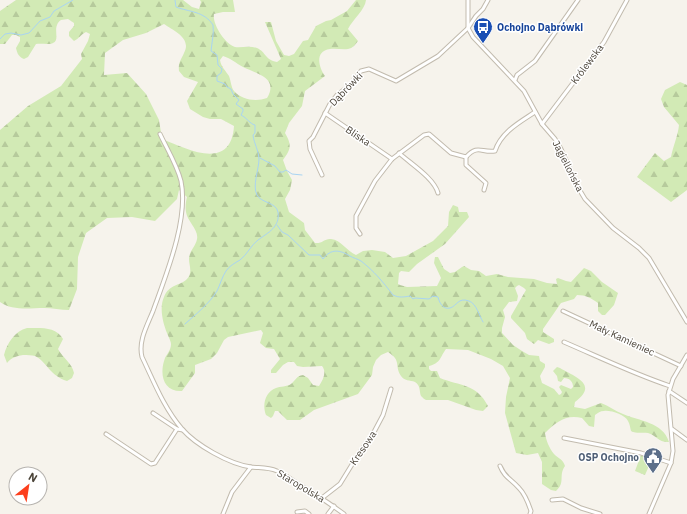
<svg xmlns="http://www.w3.org/2000/svg" width="687" height="514" font-family="'IBM Plex Sans',sans-serif">
  <style>
    .forest { fill: url(#forest-firs); fill-rule: evenodd }
    .park { fill: url(#park-tufts) }
    .lines { fill: none; stroke-linecap: round; stroke-linejoin: round }
    .stream { stroke: #a9d4f2; stroke-width: 1 }
    .minor-casing { stroke: #c2bbae; stroke-width: 5 }
    .minor { stroke: #fff; stroke-width: 3 }
    .labels { text-anchor: middle; dominant-baseline: central; stroke-width: 3; stroke-linejoin: round; paint-order: stroke }
    .transit-label { font-size: 10px; font-weight: bold; fill: #164399; stroke: #fff; text-anchor: start }
    .street-label { font-size: 10px; fill: #4b4439; stroke: #fff }
    .service-label { font-size: 10px; font-weight: bold; fill: #4e5e75; stroke: #fff; text-anchor: end }
  </style>
  <defs>
    <pattern id="forest-firs" width="22" height="20" patternUnits="userSpaceOnUse"><rect width="22" height="20" fill="#d2eab5"/><path d="M5 1l3.5 6h-7zM16 11l3.5 6h-7z" fill="#b6ca9c"/></pattern>
    <pattern id="park-tufts" width="24" height="20" patternUnits="userSpaceOnUse"><rect width="24" height="20" fill="#d2eab5"/><path d="M3 7l-1-3M5 7V3M7 7l1-3M15 17l-1-3M17 17v-4M19 17l1-3" fill="none" stroke="#b6ca9c"/></pattern>
  </defs>
  <rect width="100%" height="100%" fill="#f6f3ec"/>
  <g class="forest">
    <path d="M16,0h167l9,7 7,2 2,-7 -1,-2h33l2,12h-12l-9,2c-2,10 11,30 21,33 7,1 14,-2 22,1 9,4 8,12 20,14l4,-3 -16,-37h6l5,19 8,14 5,1 5,-2 9,-13 5,-1 8,-14 10,-5 5,-1 16,-9 9,-11h10c-1,10 -13,19 -18,29l10,12c-3,4 -5,7 -10,8 -6,1 -12,-1 -18,0 -16,2 -11,19 -5,27l-20,15 -3,15 -13,17 -4,10c7,12 6,16 -2,27l4,11 5,9 -2,10 -5,9 4,13 15,11 1,7 10,13c7,1 10,-5 16,-4 10,1 16,12 25,16l7,-4 9,-1 13,2 8,6 13,-2 27,-15 15,-15 1,-14 4,-7 5,2 1,5h8l2,5 -24,27 -28,20 -8,8 -8,-1 -2,2 -1,11 2,1 7,2 30,-1 4,-8 -7,-15 1,-6h3l6,12 6,4 5,-1 7,-5 2,-1 7,4 8,1 7,5 11,-2 11,3 26,2 13,4 10,1 -1,-5 2,-1 8,3 5,1 13,-14 7,3 11,11 16,11 -4,12 -9,10h-3l-4,-4v-8c-7,-5 -12,-8 -21,-8l-3,4 -13,4 -18,26v3l11,7v3l-5,2 -11,-4 -4,4 -7,-5 -2,-6 -14,-15v-2l15,-26 -2,-2 -5,-3 -2,1 -2,2 3,8 -1,5 -8,1 -6,8 2,7 -3,11v5l11,12 9,6 7,4 10,1 1,5 5,3v3l-5,9 2,7 12,6 5,6 2,-1 1,-2 -3,-5 2,-2 10,4 2,-2c0,-5 -3,-9 -9,-9l-3,4 -3,-1 -1,-5 -4,-5 4,-4 3,1c15,9 39,16 15,34l-1,5 11,2 16,-6c8,3 14,8 22,11 16,7 40,8 46,28 -10,1 -13,-7 -21,-9 -6,-1 -11,1 -17,-2 -1,-3 -1,-7 -3,-10 -3,-6 -17,-11 -24,-10 -4,0 -6,2 -9,4l-1,12 -5,-1 -7,-8c-16,-4 -26,4 -37,15 1,7 4,15 9,21 5,5 9,5 11,12 -7,10 1,16 -9,25l-5,-1 -9,-6v-22l-4,-9 -11,2 -11,-2 -11,-40 1,-16 4,-19 -7,-12 -12,-7 -23,-9 -22,-1c-6,8 -5,14 -17,17v3l2,2h6l3,7c20,8 37,6 48,28l-5,5 -7,-1 -28,-10h-22c-2,-1 -3,-2 -5,-4 -2,-5 0,-10 -6,-14 -5,-2 -11,-1 -14,-6 -7,-11 1,-15 -13,-24l-7,3 -5,5 -3,7 -1,8 -14,19 -44,16 -14,10h-13l-9,-9h-3l-2,5 -2,2 -5,-3c-4,-10 -1,-23 10,-27 4,-2 11,-1 15,-4 5,-4 5,-8 12,-9l5,3 5,7 6,1c4,-6 8,-14 3,-20l-19,1 -6,-1 -3,-4h-6l-5,3 -7,8h-5v-3l9,-11 -6,-10 -8,-1 -6,-5 3,-10 -2,-3 -33,7 -4,3 -7,13 -6,6 -16,6v8l-13,18c-19,1 -23,-17 -17,-33 2,-4 6,-8 6,-14 0,-3 -3,-8 -4,-11 -4,-10 -8,-25 -3,-36 5,-13 16,-11 23,-18 6,-7 2,-13 2,-20 0,-8 7,-13 8,-20 2,-9 -10,-18 -11,-27 -1,-5 0,-11 1,-15l-8,-7 -2,9 -22,22 -23,-4 -25,1 -21,15 -8,24 -1,32 -8,21c-8,0 -17,-2 -25,-2 -14,0 -32,3 -44,-6v-172l28,-24 33,-20 21,-27 -1,-5 7,-13 2,-7 -4,-2c-5,2 -7,7 -12,9l-5,-5v-4l5,-6v-3l-6,-4 -7,1c-10,7 0,20 -8,23 -3,2 -12,0 -17,1l-8,13 -4,2c-5,-2 -7,-6 -8,-11l4,-7v-4l-4,-2h-4l-7,9h-5v-33zM164,24c10,7 28,14 20,29 -3,7 -6,10 -5,18l5,6 14,5 -11,19 3,8 13,8 7,2h11l13,7c-3,46 -47,23 -72,13l-3,-19 -13,-26 -19,-21 -23,2 1,-22 18,-13 23,-7zM223,56c7,2 13,7 20,11 14,7 36,11 24,31 -11,4 -25,2 -33,-7 -3,-4 -3,-10 -5,-15 -3,-5 -8,-9 -9,-16z"/>
    <path d="M680,82l7,3v105l-16,12 -34,-25 18,-24 9,8 7,-4c2,-11 7,-21 8,-32l-15,-18 -3,-8 4,-9z"/>
    <path d="M27,328c13,0 29,-2 36,11l-5,10c5,9 14,14 16,24l-2,5 -5,3c-17,-5 -20,-19 -32,-25 -3,-1 -8,-1 -12,-1 -7,1 -12,3 -16,8l-3,-8c3,-12 11,-24 23,-27z"/>
  </g>
  <path class="park" d="M641,455l11,4 -7,16 -10,-4z"/>
  <g class="lines">
    <g class="stream">
      <path d="M175,0l1,7c13,5 28,4 37,18 1,9 -1,16 -2,26l6,4 1,10 4,4 -1,4 -4,3v5l8,3 2,3 4,2 2,5 6,6 -3,4 7,5v2l-2,4c6,3 9,9 14,10v8l-2,2c1,9 6,16 6,24 0,10 -7,27 -2,36 4,8 19,7 21,17 2,15 -9,20 -20,28 -7,5 -11,15 -18,20 -5,3 -11,6 -14,11 -4,6 -6,14 -9,20 -8,13 -21,23 -32,33"/>
      <path d="M0,39l5,-5 6,-1 10,2 8,-2 11,-12 10,-4 4,-6 19,-11"/>
      <path d="M260,158l15,8 5,6h3l3,-2 6,4 10,1"/>
      <path d="M277,225l5,7 6,3 21,20h11l3,4c8,-11 17,-9 27,-3 3,2 8,3 11,5 13,10 22,21 32,34 6,3 11,2 17,1l3,3 2,-1 14,1 4,-3 5,1c1,5 5,13 12,11 7,-2 8,-11 19,-7 8,3 10,15 14,21"/>
    </g>
    <defs>
      <g id="minor">
        <path d="M468,0v28l5,9 51,54 18,33 13,15 6,10 18,40 6,10 28,29 26,20 10,10 38,64"/>
        <path d="M515,80l2,-5 18,-14 43,-61"/>
        <path d="M325,113l67,46"/>
        <path d="M542,124l62,-82 23,-42"/>
        <path d="M160,134c7,15 17,31 21,47 8,38 -15,94 -28,130 -6,15 -15,30 -11,46 12,25 22,51 40,72 14,16 47,35 69,38 9,1 17,0 26,4 8,3 15,9 21,13 16,9 31,19 46,30"/>
        <path d="M399,153c12,11 35,25 39,40"/>
        <path d="M466,157v8l20,18 -2,7"/>
        <path d="M322,175l-12,-26 -1,-8 4,-4 17,-33 7,-9 12,-9 12,-15 8,-2 27,12 42,-25 30,-28 8,-12 7,-7 5,-9"/>
        <path d="M360,234l-4,-6v-12l19,-35 17,-22 32,-24 5,-1 22,19 15,4c12,-13 15,-4 29,-6 6,-19 25,-29 40,-39"/>
        <path d="M563,311l118,55"/>
        <path d="M564,342c35,15 70,32 106,44"/>
        <path d="M669,391l18,12"/>
        <path d="M153,413l24,16 6,1"/>
        <path d="M672,429l15,11"/>
        <path d="M106,434l45,30 4,-1 22,-34"/>
        <path d="M564,438l77,15 30,10"/>
        <path d="M500,466c5,12 10,12 19,22 6,6 9,14 12,23l-1,3"/>
        <path d="M322,498l18,-14 16,-26 18,-26 9,-17 8,-26"/>
        <path d="M552,500l11,-1 18,9 19,6"/>
        <path d="M297,512l8,-1 4,3"/>
        <path d="M223,514l9,-22 19,-25"/>
        <path d="M328,514l6,-8"/>
        <path d="M649,514l22,-51 2,-12 -5,-56 5,-16 14,-24"/>
      </g>
    </defs>
    <use href="#minor" class="minor-casing"/>
    <use href="#minor" class="minor"/>
  </g>
  <defs>
    <symbol id="bus-pin" viewBox="-11 -11 22 30"><path d="M0 17L-7.5 6A9.5 9.5 0 1 1 7.5 6Z" fill="#1a4fb4" stroke="#fff"/><path d="M-5-6H5V4H4V6H2V4H-2V6H-4V4H-5ZM-3.5-4V0h7V-4ZM-3.5 1.2v1.5H-2V1.2ZM2 1.2v1.5H3.5V1.2Z" fill="#fff"/></symbol>
    <symbol id="civic-pin" viewBox="-11 -11 22 30"><path d="M0 17L-7.5 6A9.5 9.5 0 1 1 7.5 6Z" fill="#5c6f8a" stroke="#fff"/><path d="M-.6-6.5H3V-4.5H.6V-3L4-1V1h2V6H-6V1h2V-1L-.6-3ZM-1.2 2.5V6h2.4V2.5Z" fill="#fff"/></symbol>
  </defs>
  <g fill-rule="evenodd">
    <use href="#bus-pin" x="472" y="16" width="22" height="30"/>
    <use href="#civic-pin" x="642" y="446" width="22" height="30"/>
  </g>
  <g class="labels">
    <g class="transit-label">
      <text x="497" y="27">Ochojno Dąbrówki</text>
    </g>
    <g class="street-label">
      <text transform="translate(587 64) rotate(-53)">Królewska</text>
      <text transform="translate(346 89) rotate(-46)">Dąbrówki</text>
      <text transform="translate(358 136) rotate(34)">Bliska</text>
      <text transform="translate(568 166) rotate(63)">Jagiellońska</text>
      <text transform="translate(622 338) rotate(25)">Mały Kamieniec</text>
      <text transform="translate(363 448) rotate(-56)">Kresowa</text>
      <text transform="translate(301 486) rotate(31)">Staropolska</text>
    </g>
    <g class="service-label">
      <text x="639" y="457">OSP Ochojno</text>
    </g>
  </g>
  <g transform="translate(28 486) rotate(30)"><circle r="19" fill="#ffffff" stroke="#b7b4b0"/>
  <path d="M0-3L7 15L0 10L-7 15Z" fill="#fc3f1d"/>
  <text y="-6" font-size="11" font-weight="bold" text-anchor="middle" fill="#4b4439">N</text>
  </g>
</svg>
